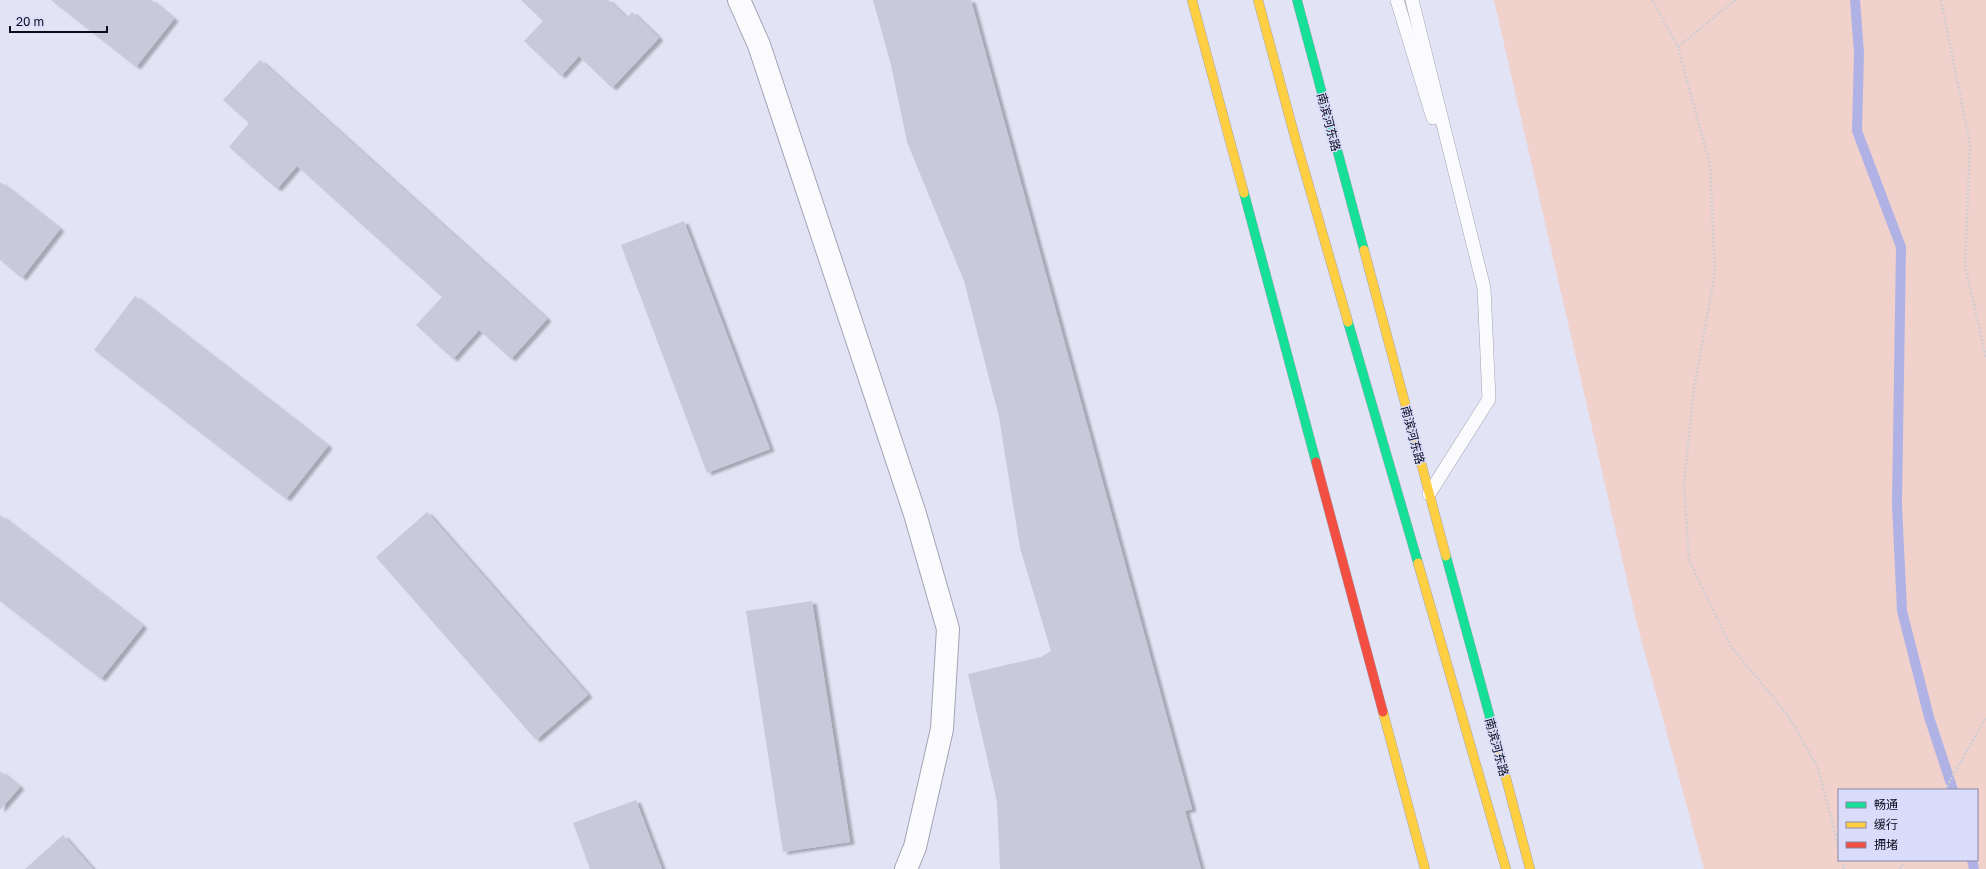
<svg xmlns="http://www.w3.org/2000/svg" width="1986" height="869" font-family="'Golos Text','Noto Sans SC',sans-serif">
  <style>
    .green { fill: #f0d1cc; fill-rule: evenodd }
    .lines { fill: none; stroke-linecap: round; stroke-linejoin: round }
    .stream { stroke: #b0b2e5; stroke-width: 10 }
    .building { fill: #c8c9da; filter: url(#shadow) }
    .lane-casing { stroke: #a3a3b4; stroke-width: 14 }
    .street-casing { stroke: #a3a3b4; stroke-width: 24 }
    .fast-casing { stroke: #a3a3b4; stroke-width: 10 }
    .slow-casing { stroke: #a3a3b4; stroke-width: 10 }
    .jam-casing { stroke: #a3a3b4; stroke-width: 10 }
    .path { stroke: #ceced4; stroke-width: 2.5; stroke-dasharray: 2 2; stroke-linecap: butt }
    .lane { stroke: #fbfbfd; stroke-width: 13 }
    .street { stroke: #fbfbfd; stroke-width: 22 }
    .fast { stroke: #16e098; stroke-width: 9 }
    .slow { stroke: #ffcf43; stroke-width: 9 }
    .jam { stroke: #f24e42; stroke-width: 9 }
    .labels { text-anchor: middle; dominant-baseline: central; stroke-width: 3; stroke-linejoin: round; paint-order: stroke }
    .street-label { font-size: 12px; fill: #0b0b1c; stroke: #dadcfc }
  </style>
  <defs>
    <filter id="shadow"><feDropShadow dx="4.5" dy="2.5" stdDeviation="1" flood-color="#0004"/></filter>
  </defs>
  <rect width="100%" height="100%" fill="#e2e3f4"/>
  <path class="green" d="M1494,0h492v869h-282l-67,-245zM1839,790h138v70h-138z"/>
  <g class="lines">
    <g class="stream">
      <path d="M1855,0l4,53 -2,78 44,116 -4,257 5,107 27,106 24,73"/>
      <path d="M1972,860l2,9"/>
    </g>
  </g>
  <g class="building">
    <path d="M51,0h100l23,19 -38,48z"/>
    <path d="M521,0h87l19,18 5,-6 27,26 -47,50 -33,-32 -18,20 -37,-35 19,-20z"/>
    <path d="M873,0h98l221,809 -7,2 16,58h-201l-3,-67 -29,-128 73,-17 10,-6 -31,-103 -21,-131 -35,-136 -57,-139 -16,-77z"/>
    <path d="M260,60l287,259 -36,40 -32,-29 -26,29 -37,-34 26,-28 -145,-131 -20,23 -48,-42 20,-24 -26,-23z"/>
    <path d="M0,182l60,47 -38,49 -22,-18z"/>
    <path d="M684,221l86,228 -63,24 -86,-228z"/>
    <path d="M135,296l193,150 -42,53 -192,-149z"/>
    <path d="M427,512l161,183 -52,45 -160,-183z"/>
    <path d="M0,515l143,111 -42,53 -101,-78z"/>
    <path d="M812,601l38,241 -67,10 -37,-241z"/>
    <path d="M0,771l20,16 -20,23z"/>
    <path d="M636,800l26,69h-72l-17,-46z"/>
    <path d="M63,835l30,34h-68z"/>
  </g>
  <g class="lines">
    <defs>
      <g id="lane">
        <path d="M1397,0l36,118"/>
        <path d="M1412,0l72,288 5,111 -60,95"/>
      </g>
      <path id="street" d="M739,0l20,45 156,469 33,115 -6,100 -27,118 -9,22"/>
      <g id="fast">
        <path d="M1297,0l67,250"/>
        <path d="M1244,193l72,269"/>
        <path d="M1348,322l70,241"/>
        <path d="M1446,556l46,169"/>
      </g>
      <g id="slow">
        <path d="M1192,0l52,193"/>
        <path d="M1258,0l38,141 52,181"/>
        <path d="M1364,250l82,306"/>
        <path d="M1418,563l88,306"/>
        <path d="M1383,712l42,157"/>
        <path d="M1492,725l38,144"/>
      </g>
      <path id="jam" d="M1316,462l67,250"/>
    </defs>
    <use href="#lane" class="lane-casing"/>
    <use href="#street" class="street-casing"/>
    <use href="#fast" class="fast-casing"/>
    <use href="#slow" class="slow-casing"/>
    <use href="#jam" class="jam-casing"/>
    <g class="path">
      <path d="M1652,0l26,47 32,118 5,107 -21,116 -10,96 5,76 41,85 59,72 29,51 21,81"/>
      <path d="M1941,0l29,144 -5,121 21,92"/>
      <path d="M1678,47l57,-47"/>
      <path d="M1945,790l41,-73"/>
      <path d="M1842,860l2,9"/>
      <path d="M1900,869l5,-9"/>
    </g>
    <use href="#lane" class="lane"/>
    <use href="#street" class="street"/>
    <use href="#fast" class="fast"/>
    <use href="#slow" class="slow"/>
    <use href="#jam" class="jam"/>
  </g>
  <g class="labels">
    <g class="street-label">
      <text transform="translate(1329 122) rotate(75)">南滨河东路</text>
      <text transform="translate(1413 435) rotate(75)">南滨河东路</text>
      <text transform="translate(1497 747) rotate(75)">南滨河东路</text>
    </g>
  </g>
  <rect x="1838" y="789" width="140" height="72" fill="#dadcfc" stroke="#8788a2"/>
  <rect x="1846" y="802" width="20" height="6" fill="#16e098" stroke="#8788a2"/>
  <text x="1874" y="809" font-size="12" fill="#0b0b1c">畅通</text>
  <rect x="1846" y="822" width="20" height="6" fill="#ffcf43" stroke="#8788a2"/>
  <text x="1874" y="829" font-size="12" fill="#0b0b1c">缓行</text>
  <rect x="1846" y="842" width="20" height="6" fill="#f24e42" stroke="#8788a2"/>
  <text x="1874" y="849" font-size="12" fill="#0b0b1c">拥堵</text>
  <path d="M10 26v6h97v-6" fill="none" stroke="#0b0b1c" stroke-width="2"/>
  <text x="16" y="26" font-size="12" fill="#0b0b1c" stroke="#dadcfc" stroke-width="3" paint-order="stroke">20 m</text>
</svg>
